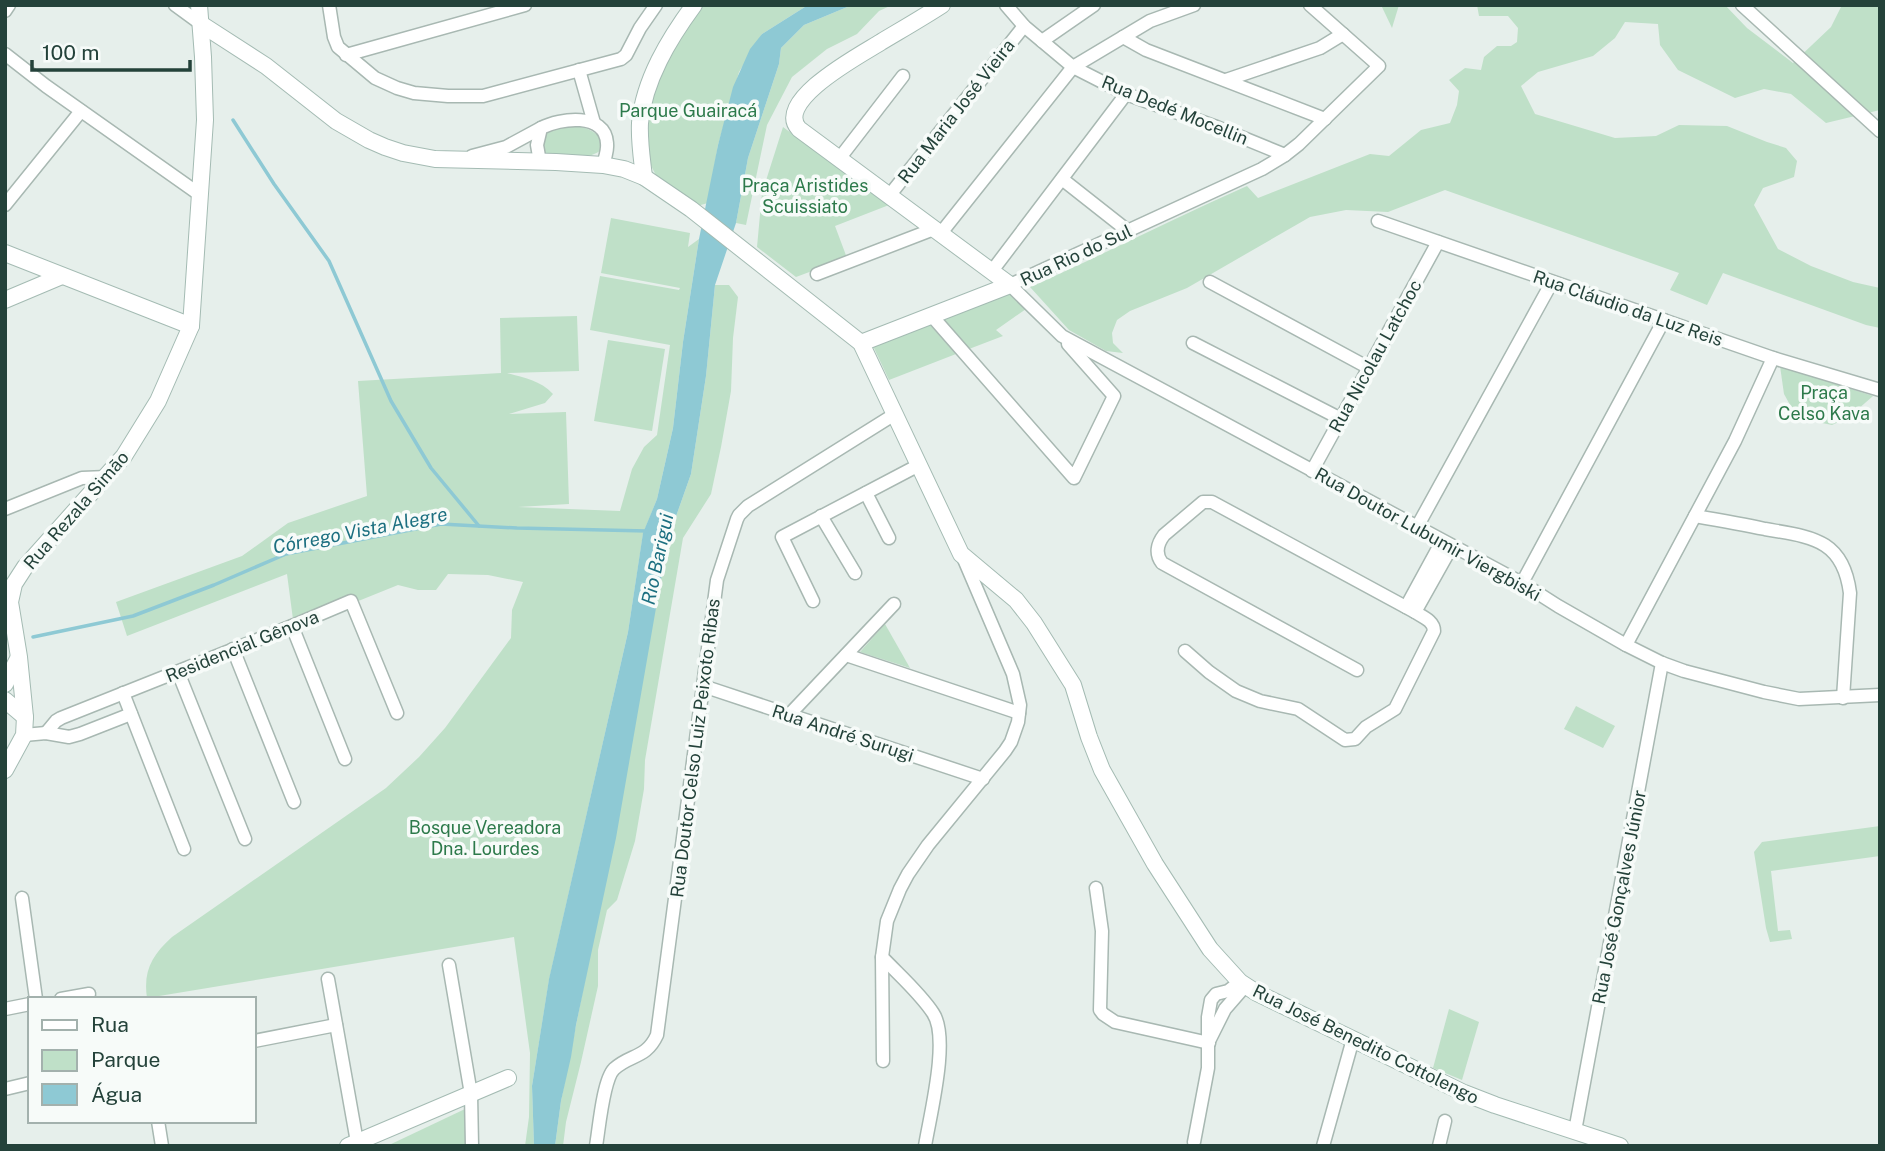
<svg xmlns="http://www.w3.org/2000/svg" width="1885" height="1151" font-family="'Public Sans',sans-serif">
  <style>
    .green { fill: #bfe0c8 }
    .water { fill: #8ec9d4 }
    .lines { fill: none; stroke-linecap: round; stroke-linejoin: round }
    .stream { stroke: #8ec9d4; stroke-width: 3.5 }
    .street-casing { stroke: #a8b8b2; stroke-width: 15 }
    .secondary-casing { stroke: #a4bbb3; stroke-width: 18 }
    .street { stroke: #fff; stroke-width: 12 }
    .secondary { stroke: #fff; stroke-width: 16 }
    .labels { text-anchor: middle; dominant-baseline: central; stroke-width: 7; stroke-linejoin: round; paint-order: stroke }
    .park-label { font-size: 18px; fill: #2d7a4b; stroke: #f7fbf9 }
    .street-label { font-size: 18px; fill: #24423a; stroke: #f7fbf9 }
    .water-label { font-size: 19px; font-style: italic; fill: #1c6f80; stroke: #f7fbf9 }
  </style>
  <rect width="100%" height="100%" fill="#e6efeb"/>
  <g class="green">
    <path d="M704,5h104l-46,29 -23,38 -21,73 -10,58 -11,3c-11,-8 -31,-18 -39,-28 -9,-12 -11,-27 -11,-41 1,-49 27,-95 57,-132z"/>
    <path d="M892,5l-13,6 -22,23 -30,15 -35,28 -25,48 -21,100 -10,-2 12,-65 31,-94 2,-16 23,-23 48,-20z"/>
    <path d="M1381,5h18l-7,23z"/>
    <path d="M1477,5h248l22,23 46,35 38,-36 11,-22h38v105l-54,13 -35,-29 -27,-5 -29,9 -57,-28 -18,-25 -2,-21 -33,-2 -10,16 -22,18 -55,16 -17,14 14,28 80,24 41,-2 23,-11 48,1 40,16 19,6 11,13 -3,16 -31,11 -9,17 24,44 33,17 42,16 27,6v40l-14,-3 -143,-52 -16,32 -37,-15 9,-17 -234,-83 -57,22 -42,-2 -36,7 -123,71 -57,23 -13,9 -5,13 1,10 10,10 -17,-2 -37,-21 -39,-43c73,-32 144,-69 217,-101l11,12 112,-44 19,2 32,-26 29,-7 7,-18 2,-14 -10,-11 16,-12 16,2 3,-13 13,-11h14l6,-4 1,-14 -10,-12h-29z"/>
    <path d="M558,126c17,0 30,-1 43,12l1,11c-13,13 -39,6 -56,5l-3,-2 -1,-15 5,-6z"/>
    <path d="M783,127l106,78 -54,21 12,32 -51,19 -39,-30 5,-54z"/>
    <path d="M611,218l79,15 -2,14 11,-8 -16,103 -10,86 -16,71 -14,35 -15,98 -79,348 -17,106 2,60h-9l4,-29 1,-64 -16,-116 -367,61c-4,-27 5,-43 25,-61l214,-149 33,-31 26,-29 66,-90 1,-28 11,-28 -35,-7 -40,-1 -12,16h-18l-20,-5 -104,42 -7,-53 -160,62 -11,-34 126,-46 46,-33 79,-27 -9,-115 143,-8 -1,-55 77,-2 2,55 -72,2c17,5 33,7 46,21l-8,9 -36,11 57,-2 3,92 -51,3 102,4 12,-42 12,-22 13,-12 13,-90 -80,-15 10,-54 79,14 1,-2 -79,-15z"/>
    <path d="M715,285h14l9,12 -5,41 -2,53 -10,56 -10,47 -28,44 -38,222 -1,29 -9,52 -18,59 -10,10 -9,40v36l-17,76 -15,60 -3,24h-8l6,-45 39,-197 68,-365 23,-65 15,-98z"/>
    <path d="M1010,293l16,16 -30,21 7,6 -34,13 -26,-30z"/>
    <path d="M930,325l26,29 -67,26 -16,-34z"/>
    <path d="M608,340l57,9 -13,82 -58,-10z"/>
    <path d="M1780,366l93,30 -24,21 -17,8 -15,-3 -23,-10 -10,-18z"/>
    <path d="M885,624l25,44 -50,-16z"/>
    <path d="M1576,706l39,20 -12,22 -39,-19z"/>
    <path d="M1880,826v30l-109,15 7,60 12,-1 2,9 -22,3 -4,-14 -12,-76 8,-10z"/>
    <path d="M1449,1009l30,13 -17,58 -29,-12z"/>
    <path d="M465,1109v37h-78z"/>
  </g>
  <path class="water" d="M808,5h44l-48,20 -23,23 -2,16 -31,94 -12,65 -21,62 -9,91 -15,98 -23,65 -52,299 -40,187 -5,32 -10,44 -6,45h-21l-2,-60 17,-107 79,-347 15,-99 14,-34 16,-71 10,-86 16,-103 19,-94 15,-58 17,-38 12,-15z"/>
  <g class="lines">
    <g class="stream">
      <path d="M233,120l41,64 55,77 62,140 40,67 48,58"/>
      <path d="M33,637l100,-21 81,-31 72,-31 155,-30 76,4 130,3"/>
    </g>
    <defs>
      <g id="street">
        <path d="M175,5l26,19"/>
        <path d="M329,5l5,32 4,10 37,31 22,10 17,5 34,3h35l138,-37 5,-4 14,-27 16,-23"/>
        <path d="M1006,5l18,21 49,41 53,27 88,32 71,29"/>
        <path d="M1310,5l69,61 -80,78 -14,11 -23,14 -252,116 52,51 460,247 36,23 68,39 36,18 22,8 80,21 35,7 81,-4"/>
        <path d="M1742,5l138,126"/>
        <path d="M5,11l4,-6"/>
        <path d="M1123,37l23,13 179,69"/>
        <path d="M1042,41l52,-36"/>
        <path d="M5,54l41,32 153,108"/>
        <path d="M346,55l179,-50"/>
        <path d="M579,70l15,53"/>
        <path d="M1226,80l94,-32 23,-14"/>
        <path d="M472,156l34,-9 35,-19"/>
        <path d="M839,159l64,-83"/>
        <path d="M540,162l-3,-17 4,-17c19,-10 64,-16 66,15 1,7 -2,15 -4,22"/>
        <path d="M1062,179l66,52"/>
        <path d="M889,196l135,-170"/>
        <path d="M5,205l76,-94"/>
        <path d="M1378,221l395,137 107,32"/>
        <path d="M941,233l132,-166 77,-46 44,-16"/>
        <path d="M992,271l134,-177"/>
        <path d="M817,274l117,-45"/>
        <path d="M1210,282l159,86"/>
        <path d="M931,315l143,163 40,-82 -46,-52"/>
        <path d="M1193,343l148,76"/>
        <path d="M1312,471l126,-229"/>
        <path d="M866,493l23,45"/>
        <path d="M5,509l77,-31 25,-1"/>
        <path d="M821,516l34,57"/>
        <path d="M1695,516c23,4 46,8 70,13 45,8 78,9 85,64l-7,105"/>
        <path d="M1417,527l135,-245"/>
        <path d="M1522,583l142,-263"/>
        <path d="M813,601l-31,-64 137,-72"/>
        <path d="M1406,607l36,-66"/>
        <path d="M1415,612l37,-66"/>
        <path d="M292,626l53,133"/>
        <path d="M1626,645l109,-204 38,-83"/>
        <path d="M233,649l61,153"/>
        <path d="M1185,651l24,21 27,19 24,10 38,8 47,31 10,-1 11,-12 29,-18 39,-78c0,-10 -11,-14 -19,-19l-203,-110h-9l-39,33c-7,9 -9,19 -2,28l195,107"/>
        <path d="M846,655l173,58"/>
        <path d="M178,672l67,167"/>
        <path d="M703,686l280,93"/>
        <path d="M123,693l61,156"/>
        <path d="M789,715l105,-111"/>
        <path d="M46,733l10,-12 5,-3 231,-92 59,-25 46,112"/>
        <path d="M24,735l22,-2 23,4 11,-3 51,-20"/>
        <path d="M1096,888l6,43 -2,79 3,4 12,8 94,21"/>
        <path d="M22,898l14,101"/>
        <path d="M882,957l1,104"/>
        <path d="M449,965l22,129 1,52"/>
        <path d="M328,979l29,163"/>
        <path d="M61,999l28,-5"/>
        <path d="M5,1009l25,-5"/>
        <path d="M1210,1039l15,-30 20,-23"/>
        <path d="M254,1041l82,-16"/>
        <path d="M5,1089l25,-6"/>
        <path d="M158,1121l4,25"/>
        <path d="M1575,1131l87,-468"/>
        <path d="M1194,1142l14,-74v-51l3,-17 5,-6 12,-3 12,-9"/>
        <path d="M596,1146c3,-17 7,-66 18,-77 16,-15 32,-10 43,-34l60,-455 20,-61 2,-4 9,-9 147,-92"/>
        <path d="M925,1146c5,-31 25,-108 8,-133 -13,-20 -35,-39 -51,-56l5,-36 13,-32 8,-15 20,-29 77,-94 6,-9 7,-20 2,-17 -7,-31 -50,-117"/>
        <path d="M1323,1146l30,-107"/>
        <path d="M1439,1146l6,-25"/>
      </g>
      <g id="secondary">
        <path d="M942,5c-20,13 -41,25 -61,37 -19,12 -108,59 -82,87l211,156"/>
        <path d="M201,24l65,42 70,55 33,19 16,7 18,6 32,6 121,3 47,3 21,4 20,8 47,32 170,134 100,211 55,46 18,23 39,62 16,52 13,33 53,94 55,85 30,33 17,11 207,100 31,12 125,41"/>
        <path d="M644,177c-2,-18 -5,-36 -4,-54 4,-43 29,-84 54,-118"/>
        <path d="M5,253l186,73"/>
        <path d="M5,300l57,-24"/>
        <path d="M861,343l149,-58"/>
        <path d="M5,684l13,-25"/>
        <path d="M5,700l20,17"/>
        <path d="M5,770l19,-35 1,-18 -6,-60 -9,-55 4,-18 11,-17 99,-111 34,-55 33,-75 14,-206 -2,-63 -4,-52"/>
        <path d="M348,1146l160,-68"/>
      </g>
    </defs>
    <use href="#street" class="street-casing"/>
    <use href="#secondary" class="secondary-casing"/>
    <use href="#street" class="street"/>
    <use href="#secondary" class="secondary"/>
  </g>
  <g class="labels">
    <g class="park-label">
      <text x="688" y="110">Parque Guairacá</text>
      <text x="805" y="185">Praça Aristides<tspan x="805" dy="21">Scuissiato</tspan></text>
      <text x="1824" y="392">Praça<tspan x="1824" dy="21">Celso Kava</tspan></text>
      <text x="485" y="827">Bosque Vereadora<tspan x="485" dy="21">Dna. Lourdes</tspan></text>
    </g>
    <g class="street-label">
      <text transform="translate(1175 110) rotate(22)">Rua Dedé Mocellin</text>
      <text transform="translate(956 111) rotate(-52)">Rua Maria José Vieira</text>
      <text transform="translate(1076 255) rotate(-25)">Rua Rio do Sul</text>
      <text transform="translate(1628 308) rotate(19)">Rua Cláudio da Luz Reis</text>
      <text transform="translate(1375 356) rotate(-61)">Rua Nicolau Latchoc</text>
      <text transform="translate(76 510) rotate(-49)">Rua Rezala Simão</text>
      <text transform="translate(1428 534) rotate(29)">Rua Doutor Lubumir Viergbiski</text>
      <text transform="translate(242 646) rotate(-22)">Residencial Gênova</text>
      <text transform="translate(843 733) rotate(18)">Rua André Surugi</text>
      <text transform="translate(695 748) rotate(-83)">Rua Doutor Celso Luiz Peixoto Ribas</text>
      <text transform="translate(1619 897) rotate(-79)">Rua José Gonçalves Júnior</text>
      <text transform="translate(1366 1044) rotate(26)">Rua José Benedito Cottolengo</text>
    </g>
    <g class="water-label">
      <text transform="translate(360 530) rotate(-11)">Córrego Vista Alegre</text>
      <text transform="translate(657 559) rotate(-78)">Rio Barigui</text>
    </g>
  </g>
  <rect width="1885" height="1151" fill="none" stroke="#24423a" stroke-width="14"/>
  <rect x="28" y="997" width="228" height="126" fill="#f7fbf9" stroke="#a3b1ad" stroke-width="2"/>
  <rect x="42" y="1020" width="35" height="10" fill="#ffffff" stroke="#a3b1ad" stroke-width="2"/>
  <text x="91" y="1032" font-size="21" fill="#24423a">Rua</text>
  <rect x="42" y="1050" width="35" height="21" fill="#bfe0c8" stroke="#a3b1ad" stroke-width="2"/>
  <text x="91" y="1067" font-size="21" fill="#24423a">Parque</text>
  <rect x="42" y="1084" width="35" height="21" fill="#8ec9d4" stroke="#a3b1ad" stroke-width="2"/>
  <text x="91" y="1102" font-size="21" fill="#24423a">Água</text>
  <path d="M32 60v10h158v-10" fill="none" stroke="#24423a" stroke-width="3.5"/>
  <text x="42" y="60" font-size="21" fill="#24423a" stroke="#f7fbf9" stroke-width="5" paint-order="stroke">100 m</text>
</svg>
